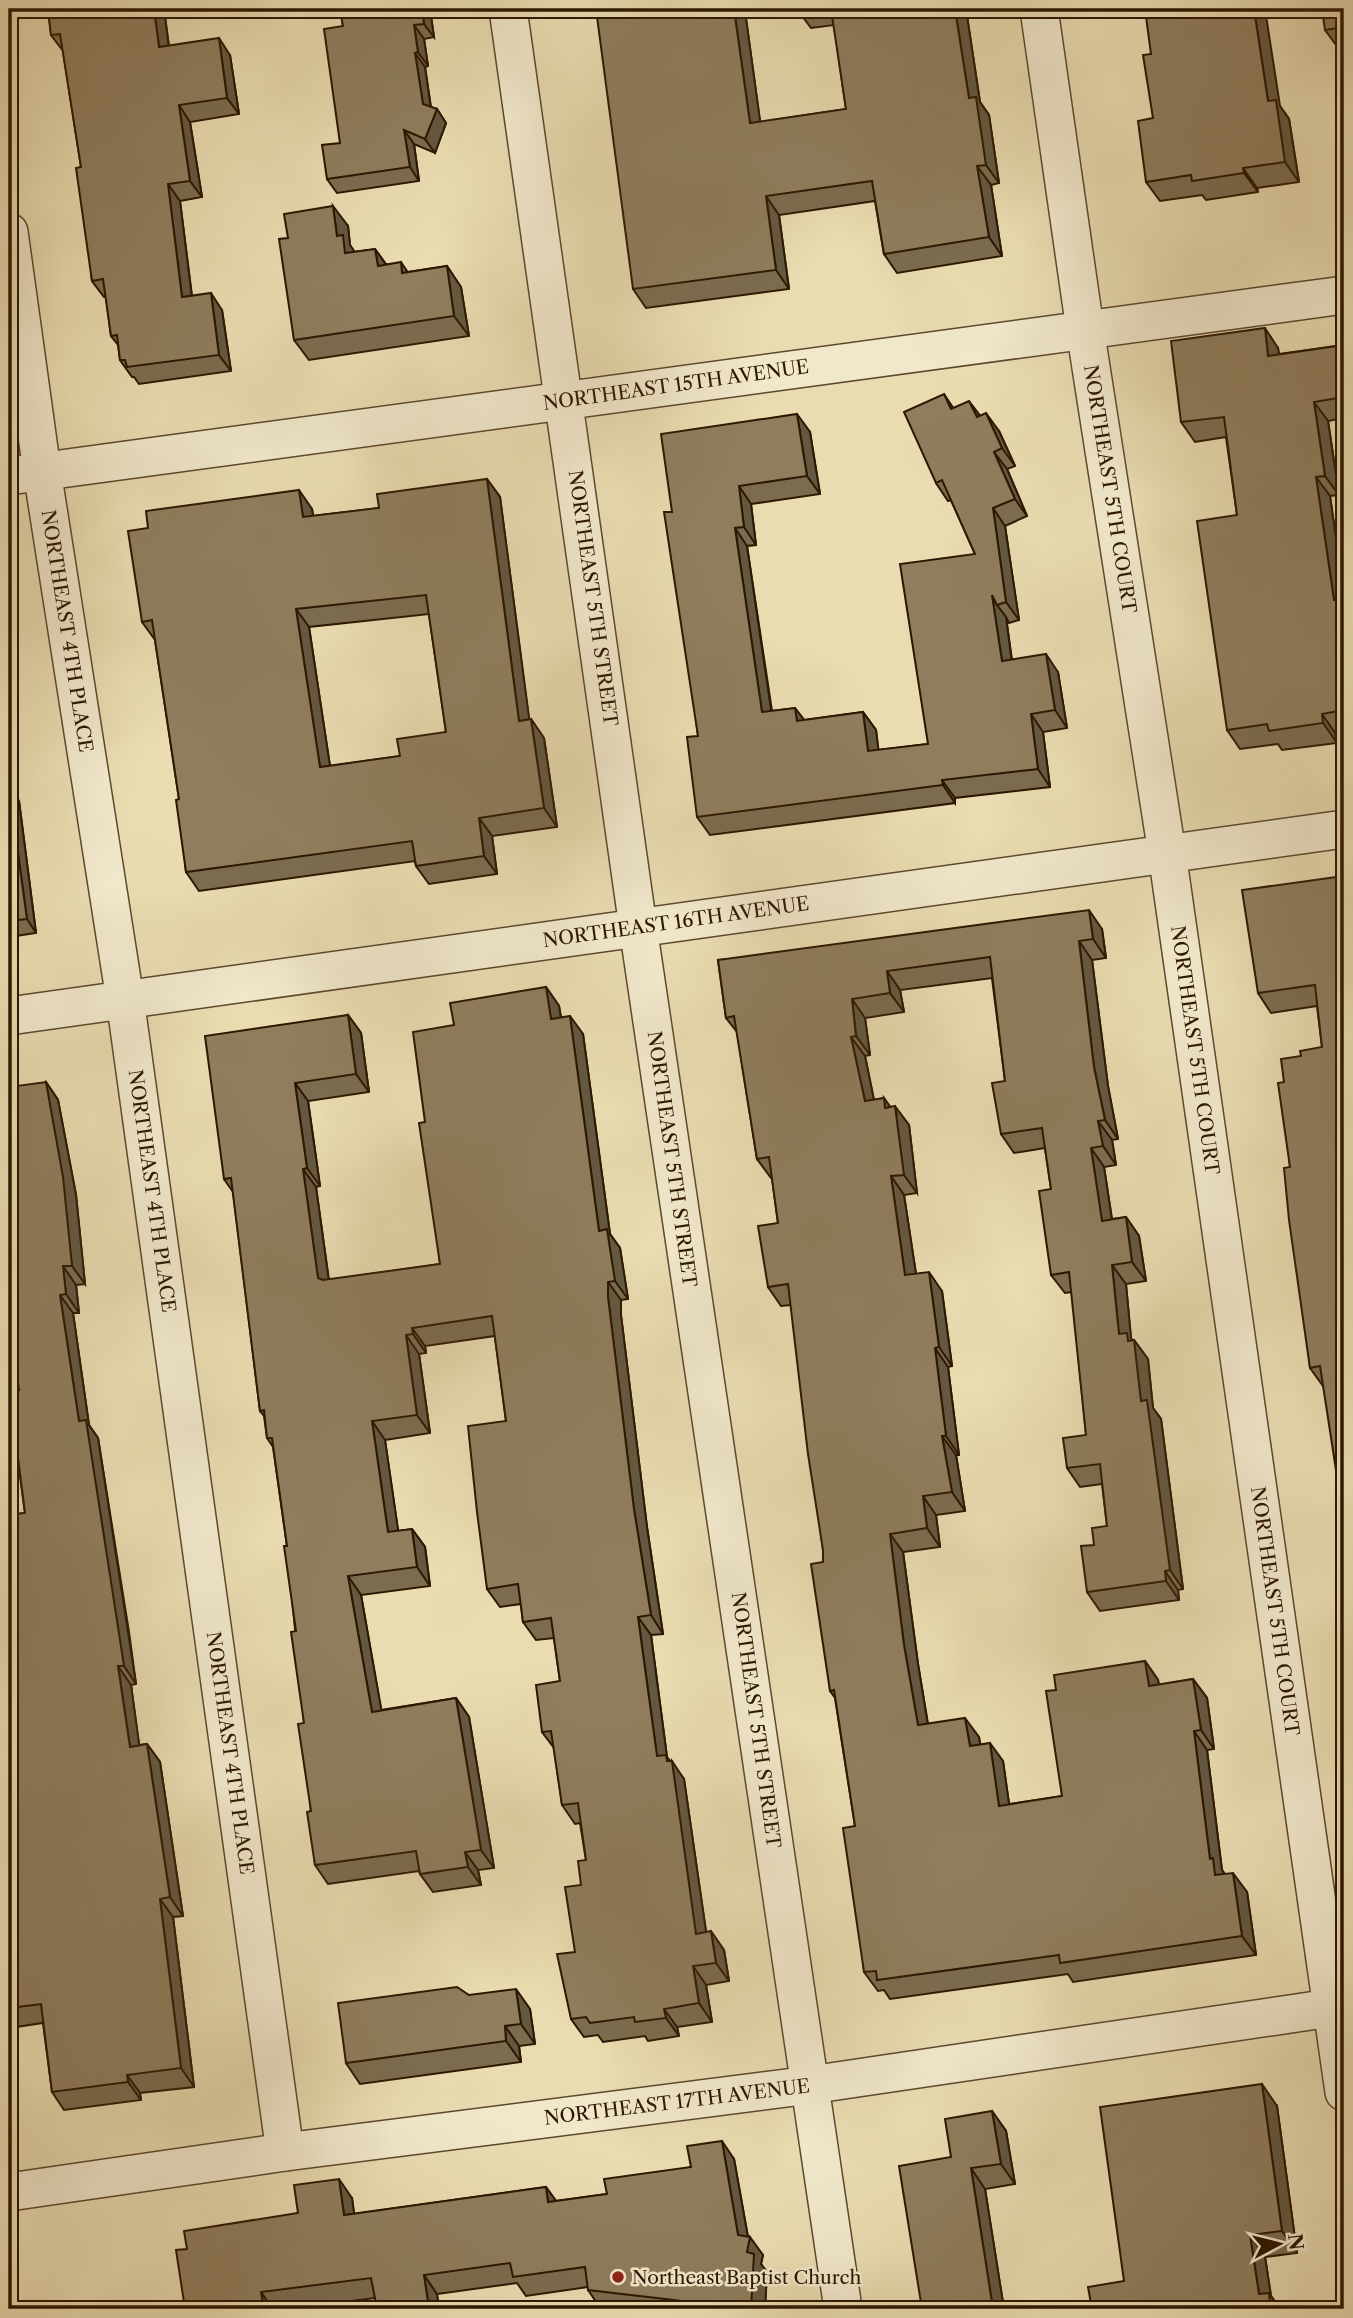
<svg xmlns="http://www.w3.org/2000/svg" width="1353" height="2318" font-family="'Libre Caslon Text',serif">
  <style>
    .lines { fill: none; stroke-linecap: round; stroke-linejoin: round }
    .minor-casing { stroke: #5c482e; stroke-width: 40 }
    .minor { stroke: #f1e8cc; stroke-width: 37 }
    .wall { fill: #7b6c50; stroke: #2d1702; stroke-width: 2; fill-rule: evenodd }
    .shaded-wall { fill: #645841; stroke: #2d1702; stroke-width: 2 }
    .building { fill: #8f7d5d; stroke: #2d1702; stroke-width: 2; fill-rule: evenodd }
    .poi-dot { fill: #8f2418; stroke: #f1e8cc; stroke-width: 2.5 }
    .labels { text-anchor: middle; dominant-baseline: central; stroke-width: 5; stroke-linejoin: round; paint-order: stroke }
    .street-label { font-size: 19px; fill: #2d1702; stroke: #f1e8cc }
    .poi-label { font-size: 19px; fill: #2d1702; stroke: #f1e8cc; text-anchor: start }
  </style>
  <rect width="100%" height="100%" fill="#e9dcb1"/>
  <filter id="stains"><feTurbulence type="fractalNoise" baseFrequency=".00286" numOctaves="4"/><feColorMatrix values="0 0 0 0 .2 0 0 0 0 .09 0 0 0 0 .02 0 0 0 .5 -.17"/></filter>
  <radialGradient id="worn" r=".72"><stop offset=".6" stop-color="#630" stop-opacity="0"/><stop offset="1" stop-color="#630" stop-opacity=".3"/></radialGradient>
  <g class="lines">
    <defs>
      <g id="minor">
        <path d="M508,9l130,918 205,1382"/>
        <path d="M1039,9l46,320 82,524 177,1239"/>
        <path d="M9,232l33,239 83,528 160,1153"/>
        <path d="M9,476l1335,-181"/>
        <path d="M9,1016l1335,-187"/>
        <path d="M9,2192l276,-40 525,-67 534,-79"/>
      </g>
    </defs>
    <use href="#minor" class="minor-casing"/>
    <use href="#minor" class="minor"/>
  </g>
  <g class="wall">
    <path d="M48,9h116l5,37 61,9 9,59 -49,8 12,75 -22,4 12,95 30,14 9,61 -92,13 -5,-7h-2l-12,-17 -2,-15 -7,-9 -5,-39h-2l-12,-16 -11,-114 -18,-116 -12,-16z"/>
    <path d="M340,9h90l4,28 -10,2 4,27 -3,1 6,40 6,2 9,14 -11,30 -21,-9 5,37 -82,12 -10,-14 13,-36 3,-117z"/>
    <path d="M797,9h169l14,93 9,13 10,68 -8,2 11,71 -105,17 -13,-19 -9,-53 -96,14 10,74 -143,19 -13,-19 112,-278 15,111 86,-13 -12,-84 -23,3z"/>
    <path d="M1344,9v39l-5,1 -14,-19z"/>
    <path d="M1151,54l129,52 9,13 10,63 -42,6 1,4 -52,8 -4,-5 -42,6 -14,-19 7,-64z"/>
    <path d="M348,226l2,19 4,7 21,-3 11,15 22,8 39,-6 14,21 8,49 -160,24 -15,-20 -6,-102z"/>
    <path d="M1344,345v73l-16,3 11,74 -9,1 14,99v137l-9,1 2,10 -55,7 -4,-6 -38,5 -13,-19 10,-215 -11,-78 -31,5 -14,-20 97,-74 1,6z"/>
    <path d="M954,408l26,8 19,15 16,35 -8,3 20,47 -22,10 14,94 -10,3 -3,-6 6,43 46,12 9,56 -24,4 7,55 -95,11v5l-245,32 -13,-18 1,-81 -26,-224 138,-80 10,62 -69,10 5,41 -9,1 25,165 23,-3 9,12 59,-8 13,18 2,20 50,-6 47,-190 -24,-54 -3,1 -12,-18z"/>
    <path d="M487,479l13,18 29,223 2,-1 13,19 13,89 -65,9 5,38 -68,10 -13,-18 -1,-5 -216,30 -13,-19 -7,-73 -24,-159 -13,-18 6,-94 164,-19 1,7 66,-8zM429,614l17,118 -46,24 -70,10 -21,-139z"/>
    <path d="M9,788l10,13 17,132 -27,4z"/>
    <path d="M1344,876l-21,510 -13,-18 -20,-201 -6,-85 17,-26 21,-9 -5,-41 -46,7 -13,-20z"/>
    <path d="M1102,929l4,29 -14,2 16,126 10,53 -6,1 4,25 -12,2 8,52 14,-2 13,19 7,45 -20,3 5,54 1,2h2l14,19 5,49 8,11 22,170 -5,1 1,10 -79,11 -13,-19 7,-47 13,-19 -5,-42 -22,3 -13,-19 19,-33 -14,-143 -7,1 -14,-18v-86l-6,-41 -31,5 -13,-19 4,-53 -13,-103 -92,12 4,22 -39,6 5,37 -5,1 9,44 10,-2 6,9 19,18 8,68 -13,2 12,79 26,17 10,75 -4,1 11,88h-3l9,56 -29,4 4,32 -37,5 15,112 10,60 51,13 1,7 23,17 6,43 53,-8 -6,-106 89,-29 13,19 1,5 34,-6 14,19 7,51 -7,1 15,120 3,4 22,18 9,63 -183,27 -5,-8 -178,25 -6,-9 -6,1 -14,-19 -9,-146 -20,-128 -5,-7 -7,-141 -32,-245 -10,1 -13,-19 10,-64 -6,-45h-1l-14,-19 -20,-127 -11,-14 -8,-58z"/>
    <path d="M546,987l13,19 2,11 22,17 27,200 10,14 8,51 -7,1v15l26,212 16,107 -12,1 16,122 17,22 22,153 18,18 5,31 -23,4 6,37 -35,5 2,9 -31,5 -3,-5 -42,6 -5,-7 -14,2 -13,-18 4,-67 6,-67 5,-25 -6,-37 -5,1 -13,-19 -8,-57 -12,-16 18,-51 -6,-43 -18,2 -13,-18 -2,-18 -21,3 -13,-18 19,-168 -11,-85 -70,10 1,7 -7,1 11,79 -45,7 13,91 14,-2 13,18 5,39 -69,9 20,115 75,-12 13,19 25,151 -16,2 3,15 -48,7 -13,-18 -1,-3 -91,13 -13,-19 -11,-142 -17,-177 -14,-99 -6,-9 -3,-22 -4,-5 -27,-219 -9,-13 124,-164 13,18 8,59 -61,9 12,85 -4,1 13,93 111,-16 -15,-142 29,-97z"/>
    <path d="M46,1082l12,18 18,95 9,89 -9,1 3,28h-6l16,112 9,13 31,194 7,52 -5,1 8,60 8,-1 13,18 23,154 -10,1 21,170 -54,6 1,7 -77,10 -12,-18 -9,-69 -34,5v-513l16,-2 -8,-59 -8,-13v-50l10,-1 -2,-114z"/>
    <path d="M469,1995l61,14 5,35 -16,2 2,16 -161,22 -14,-21z"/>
    <path d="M1277,2106l20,147 -32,4 6,39 6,8 -153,-23z"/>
    <path d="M992,2111l14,20 9,53 -30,5 19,120h-82l29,-152z"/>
    <path d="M734,2159l14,78 15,18 -2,9 6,8 -2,37h-164l-13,-19v-3l-62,9 -9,-13 -80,11 2,15h-62l-2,-11 -88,11h-102l2,-60 111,-36 54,-15 2,16 192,-27 10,14 51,-7 84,-27z"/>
  </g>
  <g class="shaded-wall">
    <path d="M154,9h10l7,55 -12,-17z"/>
    <path d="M422,9h8l4,28 -10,-13z"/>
    <path d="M734,9h10l1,2 18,131 -13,-19z"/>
    <path d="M955,9h11l14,93 9,13 10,68 -13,-18 -17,-67z"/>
    <path d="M1254,9h11l15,97 9,13 10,63 -14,-20 -17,-61z"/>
    <path d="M414,25l10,14 4,27 -10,-14z"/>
    <path d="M219,38l11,17 9,59 -12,-16z"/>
    <path d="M415,53l10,14 7,50 -9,-13z"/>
    <path d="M179,105l11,17 12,75 -12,-16z"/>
    <path d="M437,109l9,14 -11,30 -10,-14z"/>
    <path d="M404,130l10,14 5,37 -9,-14z"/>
    <path d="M977,166l14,19 11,71 -13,-19z"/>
    <path d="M1243,168l14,20 1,4 -14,-19z"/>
    <path d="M168,184l12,17 14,113 -12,-17z"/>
    <path d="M766,196l13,19 10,74 -13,-19z"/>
    <path d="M333,206l15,20 2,19 7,10 -12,-2 -8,-17z"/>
    <path d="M375,249l14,20 -11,-3z"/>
    <path d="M401,262l14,21 -13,-10z"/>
    <path d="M447,266l14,21 8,49 -15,-20z"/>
    <path d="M211,293l11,17 9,61 -12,-16z"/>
    <path d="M1265,328l13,20 4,27 -14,-19z"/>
    <path d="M944,394l12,18 -5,-3z"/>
    <path d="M969,401l13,17 -5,-1z"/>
    <path d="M1314,402l14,19 11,74 -14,-19z"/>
    <path d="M986,413l13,18 16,35 -13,-18z"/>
    <path d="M797,414l13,18 10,62 -13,-18z"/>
    <path d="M994,452l13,17 20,47 -12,-17z"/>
    <path d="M1316,477l14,19 14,99v19l-10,-14z"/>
    <path d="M487,479l13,18 32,243 -13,-19z"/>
    <path d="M739,486l12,18 5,41 -12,-18z"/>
    <path d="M299,490l13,19 4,26 -13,-18z"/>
    <path d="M993,508l12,18 14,94 -13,-18z"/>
    <path d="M735,528l12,18 27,184 -12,-18z"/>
    <path d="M992,595l5,10 9,12 8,62 -12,-18z"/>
    <path d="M296,609l13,18 24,159 -13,-19z"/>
    <path d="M1046,654l12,18 9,56 -12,-18z"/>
    <path d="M795,708l13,17 -11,-4z"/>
    <path d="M863,712l13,18 5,39 -13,-18z"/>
    <path d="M1031,714l12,18 7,55 -12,-18z"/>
    <path d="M1322,714l13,19 2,10 -14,-20z"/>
    <path d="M531,719l13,19 13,89 -13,-19z"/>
    <path d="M942,780l13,18v5l-12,-18z"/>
    <path d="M9,788l10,13 17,132 -9,-14z"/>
    <path d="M479,818l13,18 5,38 -13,-18z"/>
    <path d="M1089,910l13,19 4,29 -13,-19z"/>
    <path d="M1079,941l13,19 16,126 10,53 -13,-19 -11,-53z"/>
    <path d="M887,971l13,19 4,22 -14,-19z"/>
    <path d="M546,987l13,19 5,31 -13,-18z"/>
    <path d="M852,999l13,19 5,37 -14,-19z"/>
    <path d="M348,1015l13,18 8,59 -13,-18z"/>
    <path d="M570,1016l13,18 27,200 10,14 8,51 -13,-18 -16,-50z"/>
    <path d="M851,1037l14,19 13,64 -13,-19z"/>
    <path d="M46,1082l12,18 18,95 9,89 -13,-18z"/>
    <path d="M295,1083l13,18 12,85 -13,-18z"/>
    <path d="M884,1098l13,18 -2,-10 14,19 8,68 -13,-18 -19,-67z"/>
    <path d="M1098,1121l14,19 4,25 -13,-19z"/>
    <path d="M1091,1148l13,19 11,73 -13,-19z"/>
    <path d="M303,1169l13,18 15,110 -13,-19z"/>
    <path d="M891,1176l13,19 15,99 -14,-19z"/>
    <path d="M1126,1217l13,19 7,45 -14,-19z"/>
    <path d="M1112,1265l14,19 5,54 4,6 -1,-4 14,19 5,49 8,11 22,170 -13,-19 -29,-169 -22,-67z"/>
    <path d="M63,1266l13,19 3,28 -13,-19z"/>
    <path d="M929,1272l13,19 10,75 -13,-19z"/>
    <path d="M608,1282l13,18v15l26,212 16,107 -12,-19 -17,-106 -26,-212z"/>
    <path d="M60,1295l13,18 16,112 9,13 38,246 -12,-18 -45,-245z"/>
    <path d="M412,1328l13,18 1,7 -13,-19z"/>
    <path d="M406,1335l13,19 11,79 -13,-18z"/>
    <path d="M935,1348l13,19 11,88 -13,-19z"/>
    <path d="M372,1421l13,19 16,110 -13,-18z"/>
    <path d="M942,1436l14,19 9,56 -13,-19z"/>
    <path d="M923,1496l13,19 4,32 -13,-19z"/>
    <path d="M412,1529l13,18 5,39 -13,-19z"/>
    <path d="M890,1534l13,18 15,112 13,80 -13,-19 -14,-80z"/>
    <path d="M1165,1571l13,19 1,10 -13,-19z"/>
    <path d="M348,1576l13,19 24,135 -13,-18z"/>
    <path d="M638,1617l13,18 16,122 5,7v-3l12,18 25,173 -13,-18 -39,-178z"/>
    <path d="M1145,1661l13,19 4,25 -13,-19z"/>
    <path d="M118,1666l13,19 11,80 -12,-18z"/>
    <path d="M1193,1679l14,19 7,51 -13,-19z"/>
    <path d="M456,1698l13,19 25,151 -13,-18z"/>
    <path d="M965,1718l14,19 4,27 -13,-18z"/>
    <path d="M1194,1731l13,19 15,120 5,7 -12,-2 -5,-16z"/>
    <path d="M990,1743l13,18 9,64 -13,-19z"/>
    <path d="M147,1744l13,18 23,154 -13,-19z"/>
    <path d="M465,1852l13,18 3,15 -13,-18z"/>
    <path d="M1233,1873l14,19 9,63 -14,-19z"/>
    <path d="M160,1899l13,18 21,170 -13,-19z"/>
    <path d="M711,1931l13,19 5,31 -13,-18z"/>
    <path d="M693,1966l13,19 6,37 -13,-19z"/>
    <path d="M516,1989l14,20 5,35 -14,-20z"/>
    <path d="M664,2009l13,18 2,9 -13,-18z"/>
    <path d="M505,2026l14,20 2,16 -15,-21z"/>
    <path d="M127,2075l13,18 1,7 -13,-18z"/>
    <path d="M1262,2084l15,22 20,147 -15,-22z"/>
    <path d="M992,2111l14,20 9,53 -14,-20z"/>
    <path d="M722,2141l12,18 15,84 1,-6 13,18 -2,9 6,8 -2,37h-14l-4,-57 -9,-17z"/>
    <path d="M971,2168l14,21 19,120h-11z"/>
    <path d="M339,2179l13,19 5,36 -13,-19z"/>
    <path d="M546,2187l13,18 -11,-3z"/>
    <path d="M1250,2235l15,22 6,39 9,13h-11l-10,-15z"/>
    <path d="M424,2275l13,19 2,15h-10z"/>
    <path d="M261,2292l12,17h-9z"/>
  </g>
  <g class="building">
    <path d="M48,9h106l5,38 60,-9 8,60 -48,7 11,76 -22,3 14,113 29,-4 8,62 -92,12 -2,-7h-5l-3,-25 -6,1 -8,-57 -11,2 -16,-113 5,-1 -21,-133 -9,1z"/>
    <path d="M340,9h82l2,15 -10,1 4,27 -3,1 8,51 14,5 -12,30 -21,-9 6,37 -83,12 -5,-34 18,-2 -16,-114 19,-3z"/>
    <path d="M596,9h138l16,114 96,-14 -15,-100h124l14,89 7,-1 10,68 -9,1 12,71 -105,17 -12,-73 -106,15 10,74 -143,19z"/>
    <path d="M1145,9h109l14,92 8,-1 9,62 -42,6 1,5 -52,8 -1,-6 -45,7 -8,-61 15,-3 -10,-63 8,-1z"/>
    <path d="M1322,9h22v18l-19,3z"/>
    <path d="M1344,140v24l-3,-23z"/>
    <path d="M333,206l4,30 6,-1 2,18 30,-4 3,17 23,-4 1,11 45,-7 7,50 -160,24 -15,-101 9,-1 -4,-24z"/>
    <path d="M1265,328l3,28 76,-11v52l-30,5 11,74 -9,1 18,123 10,-1v111l-22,4 1,9 -54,8 -2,-7 -40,6 -30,-209 40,-6 -13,-98 -43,5 -10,-81z"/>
    <path d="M944,394l7,15 18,-8 8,16 9,-4 16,35 -8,4 21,47 -22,9 13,94 -9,3 -5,-10 10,66 44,-7 9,56 -24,4 7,55 -96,11 1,5 -246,32 -10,-80 11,-1 -34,-224h8l-11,-78 136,-20 10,62 -68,10 5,41 -9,1 27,184 33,-4 2,13 66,-9 5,39 60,-7 -28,-180 75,-10 -33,-74 -6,3 -32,-71z"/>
    <path d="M487,479l32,242 12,-2 13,89 -65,10 5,38 -68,10 -4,-25 -226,31 -10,-72 3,-1 -27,-179 -10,2 -14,-91 20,-3 -2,-17 153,-21 4,27 76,-9 -2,-14zM426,595l20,137 -49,7 3,17 -80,11 -24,-158z"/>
    <path d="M9,788l18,131 -18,2z"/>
    <path d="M1344,876v646l-24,-156 -10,2 -21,-148 -5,-52 6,-1 -12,-84 6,-1 -3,-23 20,-3 -1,-5 22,-4 -7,-62 -57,8 -16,-103z"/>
    <path d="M1089,910l4,29 -14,2 15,126 11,53 -7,1 5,25 -12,2 11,73 24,-4 6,45 -20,3 7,69 8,-1 1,8 6,-1 7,61 6,-1 23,170 -5,1 1,10 -79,11 -6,-46 13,-1 -2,-17 15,-2 -7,-62 -33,4 -4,-30 23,-3 -17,-163 -18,3 -12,-84 12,-2 -9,-61 -41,6 -9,-51 13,-2 -15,-124 -103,14 3,22 -38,6 4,37 -5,1 14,64 19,-3 1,10 10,-2 9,69 -13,1 14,99 24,-3 10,75 -4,1 11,88h-4l10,56 -29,4 4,32 -37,6 14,111 14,80 47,-7 5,28 20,-3 9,63 63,-10 -16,-105 10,-1 -2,-15 91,-14 4,25 44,-7 8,51 -7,1 16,128 3,-1 2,17 18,-2 9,63 -182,27 -1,-8 -182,25 -1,-9 -12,1 -21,-144 12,-2 -21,-136 -4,1 -19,-127 12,-2v-12l-15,-96 -20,-170 -20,3 -10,-61 20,-3 -9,-66 -12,2 -23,-143 -8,2 -8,-58z"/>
    <path d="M546,987l5,32 19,-3 29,215 8,-2 8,52 -7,1v15l26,212 17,106 -13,2 19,139 9,-1 1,6h5l24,173 15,-3 5,32 -23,3 6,37 -35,6 2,9 -31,4 -1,-5 -44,6 -4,-6 -15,2 -14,-65 18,-2 -10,-65 16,-2 -3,-24 8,-1 -8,-57 -16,2 -11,-74 -9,1 -6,-47 24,-4 -9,-63 -28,4 -5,-38 -31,5 -10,-77 -9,-86 38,-5 -14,-105 -80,12 1,6 -7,1 11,80 -45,6 16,111 24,-3 5,38 -69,9 24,136 84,-14 25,152 -16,2 3,15 -48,7 -4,-23 -101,14 -8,-53 4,-1 -13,-87 6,-1 -13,-91 5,-1 -12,-85h3l-15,-108h-5l-3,-28 -4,1 -29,-233 -7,1 -19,-143 143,-21 8,59 -61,9 12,85 -4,1 15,109 5,2 117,-16 -21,-141 6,-1 -12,-90 41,-7 -4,-22z"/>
    <path d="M46,1082l17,95 9,89h-9l3,28 -6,1 19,126 7,-1 30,194 8,52h-6l12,81 17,-3 23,153 -10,2 21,169 -54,7 1,7 -76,10 -11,-88 -32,4v-493l16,-2 -10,-79 -6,1v-44l10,-1 -10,-75v-38l8,-1 -8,-76v-113z"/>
    <path d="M1344,1578v58l-8,-57z"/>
    <path d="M457,1987l12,8 47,-6 5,35 -16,2 1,15 -160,22 -8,-60z"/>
    <path d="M1262,2084l20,147 -32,4 9,59 10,-1 1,12 11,-1 1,5h-190l-4,-22 36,-6 -24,-174z"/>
    <path d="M992,2111l9,53 -30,4 22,141h-71l-23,-143 52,-9 -6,-38z"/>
    <path d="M722,2141l16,94 12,2 -3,15 7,2 -3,55 -163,-19 -3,-23 -72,10 -3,-14 -86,12 5,34h-52l-6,-31 -110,14 3,17h-79l-9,-59 11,-1 -3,-18 114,-18 -4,-28 45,-6 5,36 202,-28 2,15 59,-8 -3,-15 87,-12 -4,-21z"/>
  </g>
  <circle class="poi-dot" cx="618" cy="2277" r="7"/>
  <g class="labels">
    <g class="street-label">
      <text transform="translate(676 385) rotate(-8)">NORTHEAST 15TH AVENUE</text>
      <text transform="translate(1110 489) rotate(81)">NORTHEAST 5TH COURT</text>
      <text transform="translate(593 598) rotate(82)">NORTHEAST 5TH STREET</text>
      <text transform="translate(67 631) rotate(81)">NORTHEAST 4TH PLACE</text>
      <text transform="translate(676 922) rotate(-8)">NORTHEAST 16TH AVENUE</text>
      <text transform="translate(1195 1050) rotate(82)">NORTHEAST 5TH COURT</text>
      <text transform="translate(672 1159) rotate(82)">NORTHEAST 5TH STREET</text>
      <text transform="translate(152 1191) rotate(82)">NORTHEAST 4TH PLACE</text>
      <text transform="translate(1275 1611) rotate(82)">NORTHEAST 5TH COURT</text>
      <text transform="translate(756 1720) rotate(82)">NORTHEAST 5TH STREET</text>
      <text transform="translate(230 1753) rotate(82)">NORTHEAST 4TH PLACE</text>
      <text transform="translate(677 2102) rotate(-7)">NORTHEAST 17TH AVENUE</text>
    </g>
    <g class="poi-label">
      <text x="632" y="2277">Northeast Baptist Church</text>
    </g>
  </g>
  <rect width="1353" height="2318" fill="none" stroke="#e9dcb1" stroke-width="35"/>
  <rect x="10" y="10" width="1332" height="2297" fill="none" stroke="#2d1702" stroke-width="3.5"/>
  <rect x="18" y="18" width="1318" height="2283" fill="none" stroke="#2d1702" stroke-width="2"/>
  <g transform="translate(1279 2244) rotate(83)" stroke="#f1e8cc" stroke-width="5" paint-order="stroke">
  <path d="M0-5L12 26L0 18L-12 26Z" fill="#2d1702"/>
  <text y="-10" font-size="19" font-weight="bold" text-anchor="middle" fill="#2d1702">N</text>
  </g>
  <rect width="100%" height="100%" filter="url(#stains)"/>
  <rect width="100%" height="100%" fill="url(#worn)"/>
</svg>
